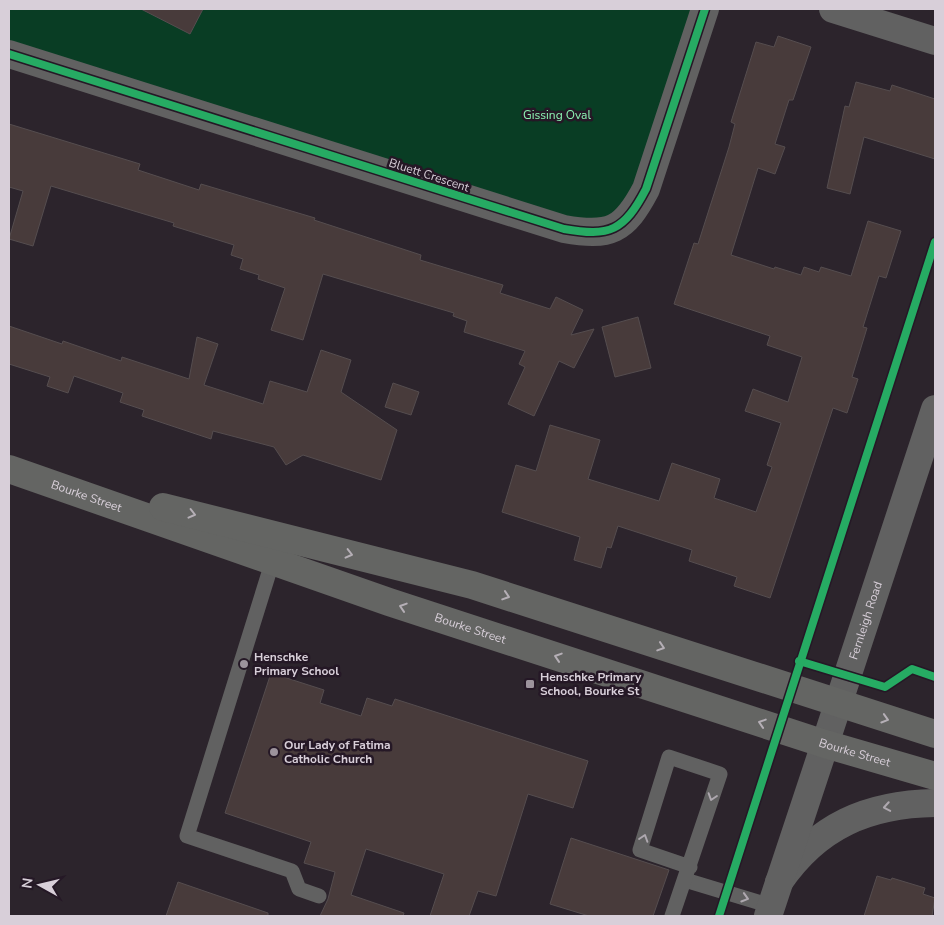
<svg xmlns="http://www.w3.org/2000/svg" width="944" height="925" font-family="'Nunito Sans',sans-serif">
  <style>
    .green { fill: #093d24 }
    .building { fill: #483b3b; stroke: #554d4f }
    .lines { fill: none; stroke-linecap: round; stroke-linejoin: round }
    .service { stroke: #616161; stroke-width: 15 }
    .minor { stroke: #616161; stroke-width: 28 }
    .tertiary { stroke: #616161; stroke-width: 28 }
    .secondary { stroke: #646563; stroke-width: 28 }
    .cycleway-casing { stroke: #251826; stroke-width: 11 }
    .cycleway { stroke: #26ab63; stroke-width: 8 }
    .oneway { stroke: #b5afb6 }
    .oneway2 { stroke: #aea8af }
    .poi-dot { fill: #9c939c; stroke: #251826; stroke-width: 2 }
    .labels { text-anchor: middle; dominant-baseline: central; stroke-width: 5; stroke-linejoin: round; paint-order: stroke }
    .park-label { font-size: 12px; fill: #8cf4b3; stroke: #251826 }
    .street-label { font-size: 12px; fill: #d8cfd9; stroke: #251826 }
    .poi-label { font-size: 12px; font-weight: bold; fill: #d8cfd9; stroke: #251826; text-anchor: start }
  </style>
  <rect width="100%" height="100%" fill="#2c242c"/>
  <path class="green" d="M9,9h696l-59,180 -52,45 -585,-180z"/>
  <g class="building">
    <path d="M141,9h62l-13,25z"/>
    <path d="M778,36l33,11 -18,53h-4l-14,44 10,3 -10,27 -17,-6 -27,87 43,14 1,-2 26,8 3,-8 15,5 2,-5 30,9 17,-55 33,10 -15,47 -7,-2 -16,51 4,1 -15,49 6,2 -11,34 -14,-5 -63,190 -36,-12 3,-9 -48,-16 3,-11 -74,-24 -7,22 -4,-1 -6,21 -27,-8 6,-23 -78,-25 14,-47 20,6 14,-46 50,15 -12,39 71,22 13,-38 48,16 -6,19 42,14 16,-45 -5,-2 14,-42 -36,-12 8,-22 35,13 14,-45 -35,-12 3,-9 -96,-32 20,-61 4,1 31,-97 6,-23 -4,-2 25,-80 18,5z"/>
    <path d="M856,82l34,9 2,-6 43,14v60l-71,-22 -14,57 -23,-6 18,-82 4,1z"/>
    <path d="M9,124l131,40 -2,6 61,20 2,-6 114,34 -1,2 107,35 -1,5 83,25 -3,8 50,16 6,-12 27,13 -12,25 23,-6 -20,39 -15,-7 -25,55 -26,-12 17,-37 -6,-3 6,-13 -61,-19 3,-11 -14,-5 1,-3 -131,-39 -20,66 -32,-10 14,-42 -27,-9 1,-4 -19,-6 3,-10 -12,-4 3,-10 -61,-19 1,-3 -123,-37 -18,60 -24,-7 14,-48 -14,-4z"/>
    <path d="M638,317l13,51 -36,9 -13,-50z"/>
    <path d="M9,326l53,18 1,-3 58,20 1,-4 67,22 8,-42 21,7 -14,41 59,19 7,-23 37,11 14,-42 30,10 -10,32 56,38 -16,50 -78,-25 -17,10 -12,-18 -61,-16 -2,8 -69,-23 2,-6 -24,-8 3,-9 -49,-17 -6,17 -21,-7 3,-9 -41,-13z"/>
    <path d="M393,383l26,9 -8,23 -26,-8z"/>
    <path d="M271,673l53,17 -4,13 41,13 6,-18 25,8 3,-7 193,62 -15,47 -45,-14 -32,102 -18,-5 -9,25h-39l14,-42 -78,-25 -15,46 53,18 -1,3h-83l8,-17 7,-27 -31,-9 7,-21 -86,-29z"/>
    <path d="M571,838l98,32 -16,46h-64l-39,-12z"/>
    <path d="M877,876l14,4 1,-2 33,10 -2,6 12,4 -3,18h-68z"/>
    <path d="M178,882l90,31v3h-102z"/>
  </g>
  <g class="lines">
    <g class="service">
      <path d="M272,563l-85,273 105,35 7,18 20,7"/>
      <path d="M685,880l86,26"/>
      <path d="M672,916l48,-142 -51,-17 -29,93 50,17"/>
    </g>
    <g class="minor">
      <path d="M833,9l102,32"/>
      <path d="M9,54l555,175c46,8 60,2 82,-40l59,-180"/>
      <path id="s1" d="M825,744l110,-335"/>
    </g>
    <g class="tertiary">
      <path d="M779,882c38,-56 89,-78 156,-79"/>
      <path d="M768,916l57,-172"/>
    </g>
    <g class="secondary">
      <path id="s2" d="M9,469l380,133 436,142 110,32"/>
      <path d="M163,507l309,78 463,149"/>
    </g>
    <defs>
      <g id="cycleway">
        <path d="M9,54l555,175c46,8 60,2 82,-40l59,-180"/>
        <path d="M799,661l86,26 27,-18 23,8"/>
        <path d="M719,916l216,-674"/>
      </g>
    </defs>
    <use href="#cycleway" class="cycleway-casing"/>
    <use href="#cycleway" class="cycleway"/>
  </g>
  <defs><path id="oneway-chevron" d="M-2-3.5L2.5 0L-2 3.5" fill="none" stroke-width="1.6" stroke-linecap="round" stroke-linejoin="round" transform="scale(1.25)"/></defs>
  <g class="oneway">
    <use href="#oneway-chevron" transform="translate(192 514) rotate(14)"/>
    <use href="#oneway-chevron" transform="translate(349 554) rotate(14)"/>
    <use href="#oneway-chevron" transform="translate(506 596) rotate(18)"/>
    <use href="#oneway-chevron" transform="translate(403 607) rotate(-162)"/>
    <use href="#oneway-chevron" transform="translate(661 647) rotate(18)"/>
    <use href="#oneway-chevron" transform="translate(558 657) rotate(-162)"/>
    <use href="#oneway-chevron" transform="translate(885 719) rotate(17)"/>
    <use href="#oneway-chevron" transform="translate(762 723) rotate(-162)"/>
  </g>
  <g class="oneway2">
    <use href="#oneway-chevron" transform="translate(712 797) rotate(108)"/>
    <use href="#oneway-chevron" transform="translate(887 807) rotate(170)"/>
    <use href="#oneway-chevron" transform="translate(644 838) rotate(-72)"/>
    <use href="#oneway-chevron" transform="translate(745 898) rotate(17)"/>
  </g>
  <g class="poi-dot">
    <circle cx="244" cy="664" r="5"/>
    <rect x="525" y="679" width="10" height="10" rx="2.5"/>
    <circle cx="274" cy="752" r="5"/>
  </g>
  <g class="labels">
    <g class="park-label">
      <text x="557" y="115">Gissing Oval</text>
    </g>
    <g class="street-label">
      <text transform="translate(429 175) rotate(18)">Bluett Crescent</text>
      <text stroke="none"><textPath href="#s2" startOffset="82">Bourke Street</textPath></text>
      <text stroke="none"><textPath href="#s1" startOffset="130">Fernleigh Road</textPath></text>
      <text stroke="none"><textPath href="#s2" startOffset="488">Bourke Street</textPath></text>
      <text stroke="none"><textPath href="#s2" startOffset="892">Bourke Street</textPath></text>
    </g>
    <g class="poi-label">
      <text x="254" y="657">Henschke<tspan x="254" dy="14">Primary School</tspan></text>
      <text x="540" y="677">Henschke Primary<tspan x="540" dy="14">School, Bourke St</tspan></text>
      <text x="284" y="745">Our Lady of Fatima<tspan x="284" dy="14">Catholic Church</tspan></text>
    </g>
  </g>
  <rect width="944" height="925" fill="none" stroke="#d8cfd9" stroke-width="20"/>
  <g transform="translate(40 885) rotate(278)" stroke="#251826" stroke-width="4" paint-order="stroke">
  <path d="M0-4L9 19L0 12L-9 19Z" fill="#d8cfd9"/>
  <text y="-8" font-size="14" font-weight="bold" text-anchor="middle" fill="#d8cfd9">N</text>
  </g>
</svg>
